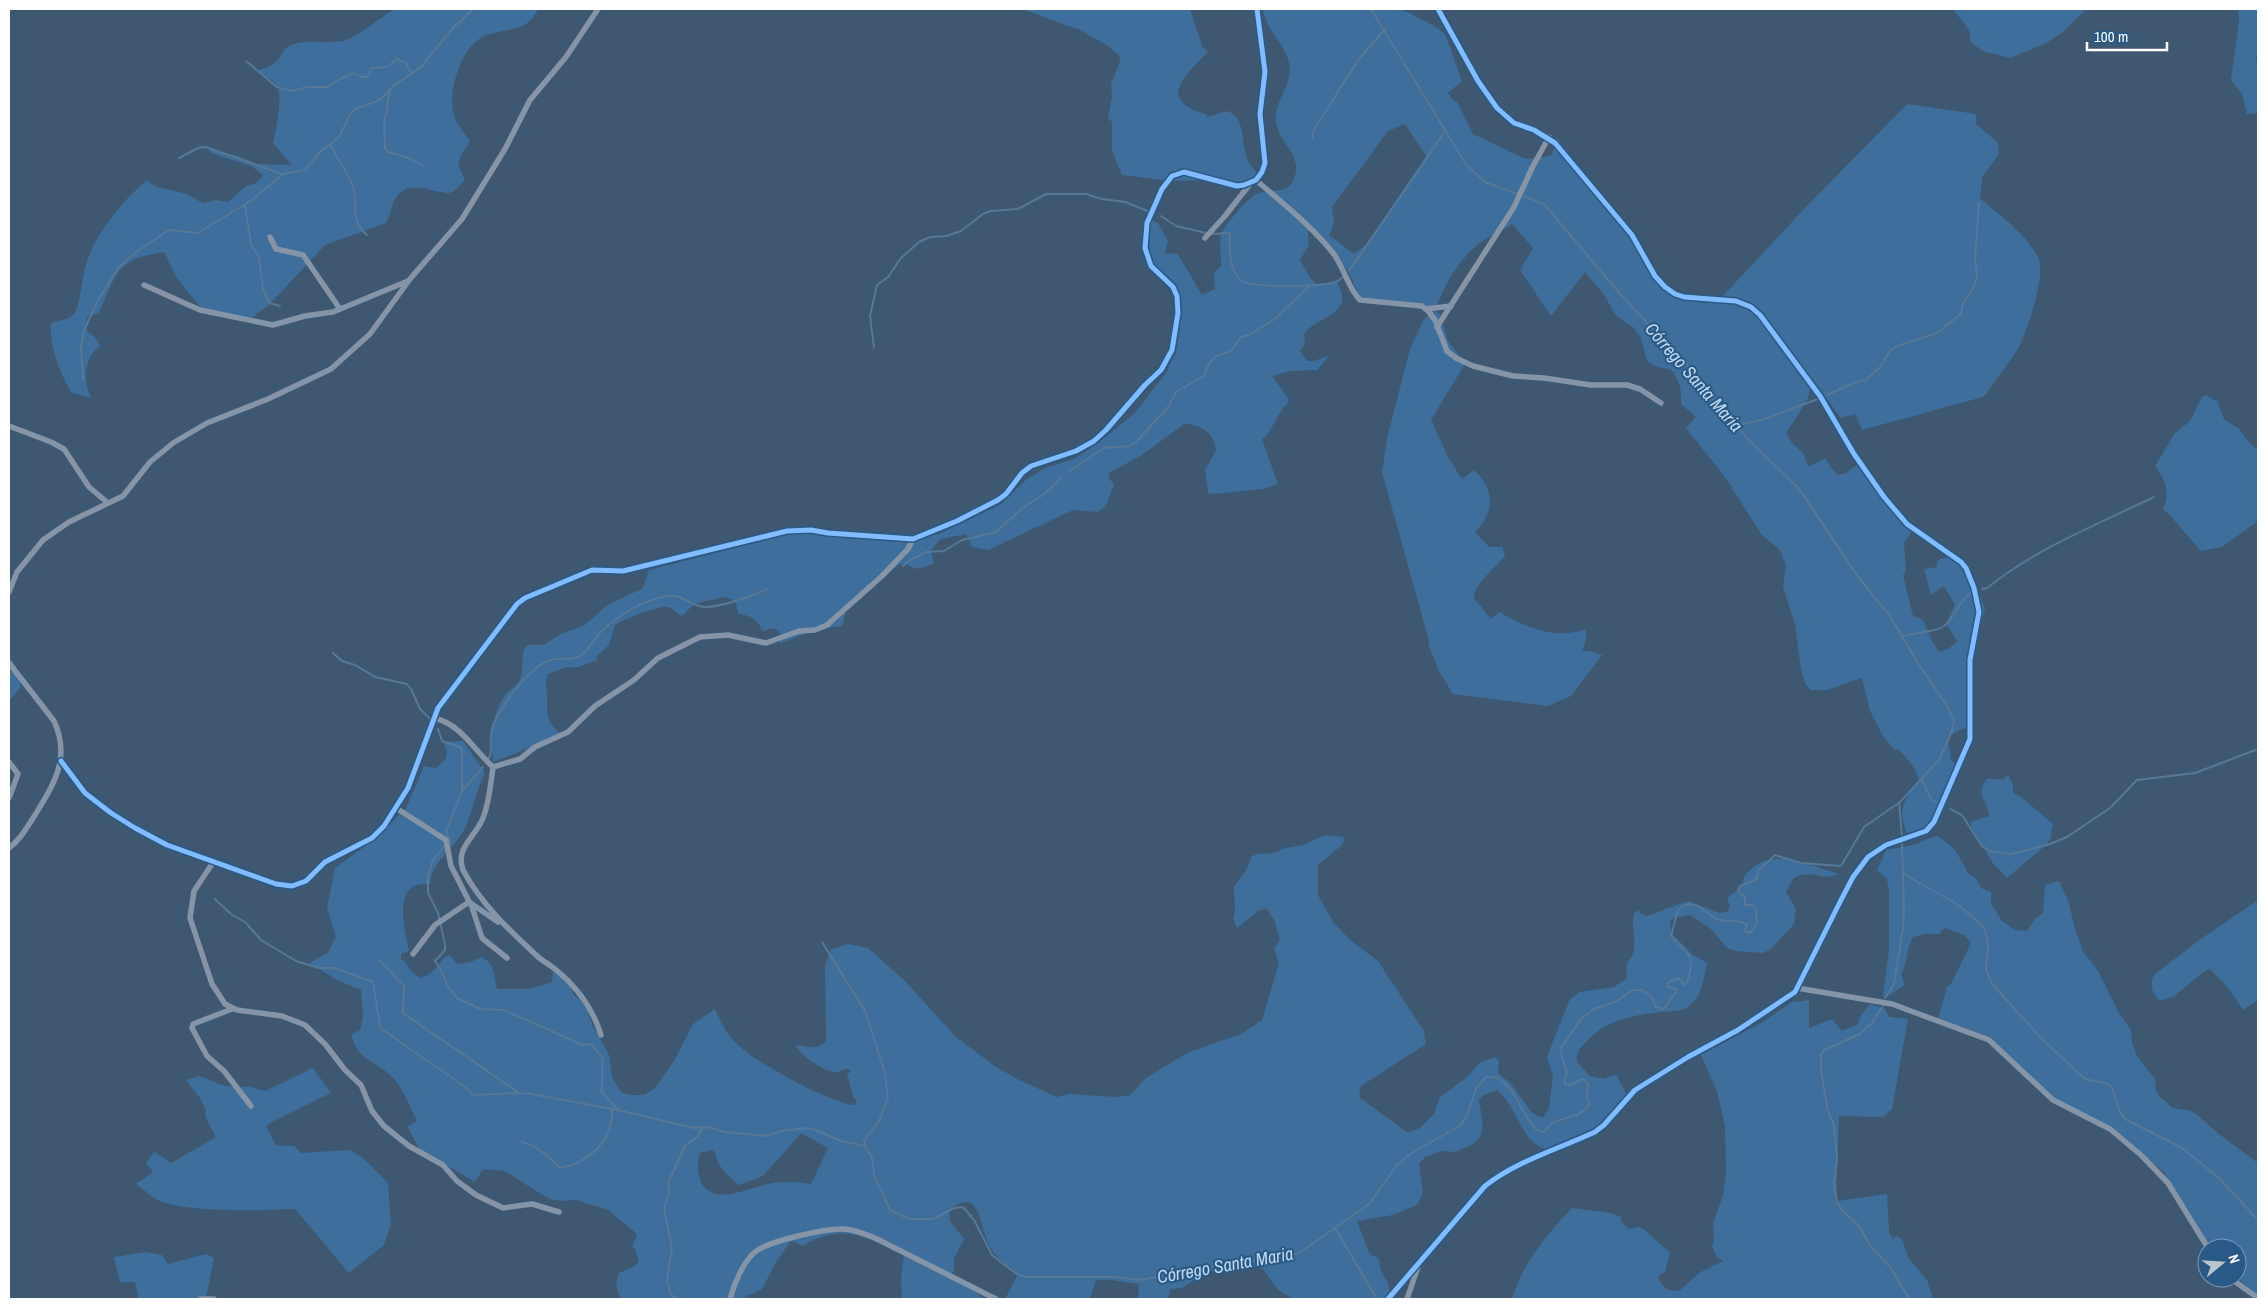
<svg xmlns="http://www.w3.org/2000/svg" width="2267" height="1308" font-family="'Archivo Narrow',sans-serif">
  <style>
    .green { fill: #3e6e9b; fill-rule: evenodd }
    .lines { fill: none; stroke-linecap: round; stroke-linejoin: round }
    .stream { stroke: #577896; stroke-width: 2 }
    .minor { stroke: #8595a7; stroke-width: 5.5 }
    .cycleway-casing { stroke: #295986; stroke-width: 8 }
    .cycleway { stroke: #80bcff; stroke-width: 5 }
    .labels { text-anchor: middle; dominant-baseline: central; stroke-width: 4; stroke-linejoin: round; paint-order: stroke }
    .water-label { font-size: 18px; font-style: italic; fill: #c0d9ef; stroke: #295986 }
  </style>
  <rect width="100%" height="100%" fill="#3e5871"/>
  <g class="green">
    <path d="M395,9h143c-13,27 -33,17 -55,28 -22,10 -36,56 -29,78 2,9 11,19 16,26l-9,14 -3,10 7,14c-4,5 -11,15 -18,14 -16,-1 -36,-13 -49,2 -8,9 -6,19 -12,28l-61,22 -56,60 -20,15 -44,-7 -29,-36 -12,-25c-50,8 -46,20 -65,61l-12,4v14l8,6 5,9c-17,13 -17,34 -9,52l-20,-6c-11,-19 -22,-47 -20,-69l18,-5 6,-5c7,-16 6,-33 11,-49 9,-30 37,-64 61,-84 9,10 24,9 36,13 8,2 14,8 21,10l12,-3 12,2 18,-16 10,-3 7,-8 -12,-9 -37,-12 -5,-3v-3l28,8 20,8 35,1 -19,-22c3,-14 11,-47 3,-59 -5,-7 -14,-8 -19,-13 7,-3 15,-5 21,-11 5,-6 6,-13 15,-16 16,-5 33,0 50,-3 14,-3 37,-24 52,-32z"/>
    <path d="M1022,9h168l12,37 6,6c-23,23 -52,48 -2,62l1,3 21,-6c26,13 4,51 37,66l-22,8 -32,-5 -40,1 -49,-6 -10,-24v-29l-4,-4 4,-22 -1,-13 9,-21 -1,-7 -11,-9 -28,-16z"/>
    <path d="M1263,9h138l32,16 11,8 3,6 15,42 -14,12 4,6 5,3 16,32 53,25 25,-3 7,-17 29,43 45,49 31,53 20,12h40l80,-86 104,-106 69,10v10l22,19 1,11 -17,23 -2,22c18,14 51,39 59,61 6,17 -11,68 -19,85 -9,17 -23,31 -33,48l-4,4 -121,33 -7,-16 -14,4 -27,-36 -3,2 -4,17 -21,32 6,10 12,11 4,13 17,-9 7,11 6,6 8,-2 15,-11 28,40 25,26 -10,15 2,28 -3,4 10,41 10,4 9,21 7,11 9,-3 9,-7 -11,-19 9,-18 -11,-19 -13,9 -7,-26 13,-2v-5l5,-4 16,-2 15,19 12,35 -12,39v75l-25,12 3,24 6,6 -27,59 -22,12c-11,-29 -6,-33 11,-57 -3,-12 -12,-22 -21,-31l-4,1 -12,-16 -12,-23 -8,-33 -35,12h-16l-5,-5 -5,-15 -6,-46 -12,-37 3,-22 -6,-15 -19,-16 -36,-57 -39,-49 10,-11 -15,-13c1,-13 -1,-23 -10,-34l-17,-4 -7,-5 -6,-23 -8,-11 -17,-11 -13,-23 -18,-21 -34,44 -31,-46 13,-22 -21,-24c-11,7 -25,13 -35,21 -20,17 -33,42 -43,66l6,3 8,27 17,23 -34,56 18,39 13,20 12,-9c21,19 21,43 1,62l14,15h13l3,9c-9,11 -31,28 -31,42l17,21 8,-7c25,14 56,29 87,17v11l-4,12 8,-1 12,4 -31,41 -23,10 -95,-12 -14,-23 -11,-27 1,-3 -47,-169 6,-38 22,-85 13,-28 6,-7 4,-3 -12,-4 -62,-8c-6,-28 -27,-51 -47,-71l-4,4 1,13 -9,15 11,19 6,5 20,-2c19,34 -20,33 -33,52l1,10 -5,7 7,10h7l16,-6 -13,15 -27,1 -18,5 16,22v5c-13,12 -14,27 -26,36l16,45 -15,5 -50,5 -5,-1 -3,-23 11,-20c-2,-17 -15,-26 -32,-26l-42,31 -33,18v5l5,7 -9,22 -7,5 -25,-2 -85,40 -16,-3 -6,-13 -26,5 -9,12 3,13 -18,5 -10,-5 -8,1 -51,42 -5,19 -28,4 -34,14v-12l-6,-4 -11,3c-6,-11 -12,-16 -25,-17l-2,-11 -5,-4 -7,-2 -30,7 -12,12c-5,-3 -10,-8 -14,-9 -7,-2 -47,13 -53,18l-6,20 -13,12 2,3 -20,7h-12l-18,7c-3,8 -2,11 -1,19 1,21 -3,27 15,42l-69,27c-3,-24 -2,-47 13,-68 4,-5 11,-8 14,-14 4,-10 1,-21 4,-31l4,-4h16l15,-10 26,-10 21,-19 37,-18 6,-18 144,-37 33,-2 42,7 71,-4 61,-29 27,-26 20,-12 27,-8 23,-15 37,-30 32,-41 10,-21 6,-44 -3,-13 -24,-27 -5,-10 -1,-25 2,-13 7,3 10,18 -3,12 13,1 24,41 13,-6 -1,-16 7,-7c1,-9 -3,-25 1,-34 6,-10 23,-31 33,-37 11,-7 31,0 38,-14 12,-25 -14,-37 -17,-59 -3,-20 18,-38 13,-59 -4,-20 -24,-34 -26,-54zM1405,124l21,32 -59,88 -13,10 -25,-19 5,-12 -2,-16 56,-76z"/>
    <path d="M1953,9h133l-23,23 -15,10 -37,16 -26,-6 -14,-9 -2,-13z"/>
    <path d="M2238,9h20v47l-3,1 3,5v51l-11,1 -5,-20 -11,-14 8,-59z"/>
    <path d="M2205,395l12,6 7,18 15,10 9,12 10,9v71l-36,26 -21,4 -34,-39 -4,-2c7,-18 3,-29 -8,-44l20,-33 15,-12 12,-24z"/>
    <path d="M9,657l7,9 5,21 -12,14z"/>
    <path d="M463,741l22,32c-9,18 -12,37 -20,55 -9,20 -33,32 -35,56 -5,0 -11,0 -16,2 -19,10 -8,49 -5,65l-8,3v6h3l7,11 9,7c20,-6 18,-19 30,-23l7,9 14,-2 10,-5c14,6 13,19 16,32h32l23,-7 1,-14 12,8 9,19 11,10 8,21 16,29 3,23 9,14 8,3h15l11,-7 19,-27 19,-37 22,-15c6,13 12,26 23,36 17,17 95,60 117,60l2,-4 -4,-4 -6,-24 4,-1 -2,-3c-5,-1 -9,4 -15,3 -10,-1 -35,-17 -38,-27 11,1 22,6 30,-4l-1,-75 6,-16 17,-6 20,4 37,33 50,55 41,31 25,14 36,16 12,-3 47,3 14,-2 16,-17 31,-19 15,-8 49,-17 21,-14 17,-57 -5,-14 6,-10 -6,-19 -8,-12 -8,3 -21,17 -4,-10 2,-6 -1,-25 12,-17 6,-14 6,-2 17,-1 10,-5 18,-3 22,-10 18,2 1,3 -2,5 -24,20v30l15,27 17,18 28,21 46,70 2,13 -65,42 -2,11 49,36 12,-5 14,-14 6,-17 26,-19 14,-15 15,-6 4,4 -1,12 13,11 21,29 11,5 6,-10 4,-32 -6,-19 22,-56 10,-9 35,-5 13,-9c-3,-22 5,-15 7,-29 2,-13 -3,-23 0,-36l5,-3 2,4 6,2 41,-15 31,12 9,-1 2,-6 -3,-8c4,-4 11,-7 15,-13 2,-3 1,-7 3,-10 27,-31 62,-10 94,-1 -16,8 -26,-6 -45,4l-8,14 10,17 -2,15 -23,25 -8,4 -27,-2 -9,-3 -17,-20 -20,-13 -16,3 -4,3 1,10 4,6 18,18 14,8c-3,16 -6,39 -23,46 -6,3 -16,2 -23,3 -30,4 -54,7 -76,31 -6,6 -9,10 -8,19l13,14 14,3 12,-5 12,23 -30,32 -49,21c-30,-7 -30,-43 -52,-60l-14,5 -4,5 4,26 -3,11 -7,7 -17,8 -15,-1 -16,6 -6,7 4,28 -5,12 -25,11 -36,6 11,29 3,5 7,3c3,5 1,7 3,12 4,11 12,15 7,29h-95l-15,-9 -16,-22 -23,-4 -36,10 -21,14 -11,1 -3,10h-30l1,-13 -1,-2 -27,-4h-15l-6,19h-85l12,-23c-8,-9 -21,-18 -27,-29 -11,-19 -9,-64 -41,-36l1,10 14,18 -10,20v11l-5,7 18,8 17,14h-82l-1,-20 3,-25c-38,-17 -62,-32 -102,-8l-8,-5 -4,1 -14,20 -14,27 -9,5 -6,1 -4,4h-122c-5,-9 -6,-17 -2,-26l14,-6 6,-5 -4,-13 -3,-2 5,-13 -29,-24 -32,-10 -14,1 -13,-2 -44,-28 -22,-2 -8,13 -28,-17 -25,-11 -15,-28 10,-5c-7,-14 -13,-30 -23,-42 -17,-19 -34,-15 -43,-44l9,-5 3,-12 -2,-28 -24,-10 -27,-17 18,-11 8,-15 -9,-29 8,-40 37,-27 34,-33 18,-42 12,2 10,-9 1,-8 -4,-9zM801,1133l27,15 -17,36c-15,-2 -28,-3 -43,0 -20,4 -59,24 -68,-5 -3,-9 -3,-17 0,-26l12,-3c5,4 4,9 7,14 5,9 12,15 20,21l24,-9z"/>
    <path d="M2008,775l5,10v8l7,3 33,28 -3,16 -3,4 -40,34 -15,-16 -21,-35v-5l18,-6c-1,-18 -15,-19 -2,-37h16z"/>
    <path d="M1936,836c19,8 24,23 33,38l7,4 5,10 10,4v12l11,17 13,9 12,1 8,-12 8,-6 2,-28 14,-4 10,22 6,26 8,22 15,20 21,42 12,17 1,12 5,14 18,23 1,12 4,6 13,11 18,3 5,3 23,20 39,29v132l-21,-17v-30h-27l-46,-76 -62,-48 -2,3 -35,-18 -73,-66 -55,-21 10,-35 4,-3 20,-41 -7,-8 -20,-7 -4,6h-15l-12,3c-7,12 -5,26 -12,37l4,11 -17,11h-5l6,-46v-58l-2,-13 -10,-9 9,-20 24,-4z"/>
    <path d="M2258,900v100l-15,10 -15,-22 -18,-19 -4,1 -32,26 -13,5c-9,-5 -12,-18 -7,-26l44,-34z"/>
    <path d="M1795,1000l1,2 12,-2 1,3v25l23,-9 10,12 16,-7 2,-7 10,-13 15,5 4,8 19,2 -16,90 -9,8 -44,-1 -3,85 51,-7 2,38 4,7 3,-3 6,3 7,20 18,21 6,19h-421c11,-36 34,-64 60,-91l38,5 11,4v4l7,8 11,-2 5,2 26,24 -5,19 -6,3 -1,3c5,10 11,15 22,12l19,-17 24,-12 -6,-4 -5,-10 2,-7 -1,-16 10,-29 3,-22 -1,-47 -8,-34 -16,-37 60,-32z"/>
    <path d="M313,1068l18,25 -63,31 -1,4 9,17 18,1 7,7 48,-3 12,6 27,27 3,41 -7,21 -35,28 -54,-64c-33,1 -114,5 -141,-11 -6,-4 -12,-10 -18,-14l17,-12 -7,-9 8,-11 17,11 45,-26 -11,-21 1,-6 -6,-12 -14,-18 13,-4 25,10 27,1 14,4z"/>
    <path d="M146,1252l16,3 6,9 38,-10 8,4 -8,40 -67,1 -4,-17h-15l-6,-25z"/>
  </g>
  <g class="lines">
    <g class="stream">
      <path d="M246,61l31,26 15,4 15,-4h21l12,-8 14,-6 7,4h6l5,-9 15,-1 10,-8 9,4 3,7 3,3"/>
      <path d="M390,90l-6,35 1,23 3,4 21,6 14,8"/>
      <path d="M1312,139l2,-9 44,-70 27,-31"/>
      <path d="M331,145c6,15 20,30 23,46 3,17 -3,32 13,44"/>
      <path d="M179,158l19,-10 8,-1 76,27"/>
      <path d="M245,205l6,40 8,12 4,32 6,14 11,3"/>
      <path d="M1161,216l15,10 30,7"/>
      <path d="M1211,234l19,-1c-1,14 -1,39 12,48 10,7 84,6 96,0 1,-1 5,-4 6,-5"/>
      <path d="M1349,271l97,-141"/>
      <path d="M874,348l-4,-32 7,-31 11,-8 13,-19 18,-16 11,-5 16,-1 15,-5 22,-17 8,-3 27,-2 28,-15h40l16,5 23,3 25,10"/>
      <path d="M83,379l-2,-32 3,-16 13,-29 22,-35 16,-14 34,-23 29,3 54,-33 31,-26 22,-4 15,-18 19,-15 11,-22 5,-6 23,-8 18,-17 25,-17 31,-38 21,-20"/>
      <path d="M1827,395l27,-12 12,-3 14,-13 11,-17 9,-5 37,-12 24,-19 2,-10 12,-19 2,-9 -2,-18 4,-55"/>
      <path d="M1738,425l24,-5 56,-21"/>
      <path d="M1068,472l36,-24 26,-2 6,-4 33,-36 7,-14 28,-16 5,-12 7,-8 15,-5 10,-14 8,-2 26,-16 34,-33"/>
      <path d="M903,566l5,-5 18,-9 18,-1 18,-11 34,-8 24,-22 27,-18 14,-15"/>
      <path d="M1982,589l5,-1c50,-40 109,-63 167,-91"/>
      <path d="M1902,637c11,-5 34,-5 41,-10 13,-10 15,-26 29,-35"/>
      <path d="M333,653l9,8 13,4 20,12 32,7 4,5 9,20 11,11"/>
      <path d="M438,729l4,12 18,6 2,4v40"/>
      <path d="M488,761c5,-9 2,-17 3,-26 0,-12 12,-28 18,-37 9,-13 29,-37 46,-39 9,-1 18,2 26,-4 7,-4 11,-13 17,-20 16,-18 45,-35 69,-39 14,-2 20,7 32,10 16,5 54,-11 69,-17"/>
      <path d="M1922,780l9,19 10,6"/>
      <path d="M1899,802l3,35"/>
      <path d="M1950,809l12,6 20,31 8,5 21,3 39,-10 17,-7 43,-29 27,-28 58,-7 63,-24"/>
      <path d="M449,843l2,-1 -5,-9 1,-4 15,-38 21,-24"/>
      <path d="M445,845l-13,17 -4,15v16l10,20 7,31v6l-10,11 6,9 6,15 10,13 23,11 24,1 79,35 8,-1 12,14c-2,11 1,21 -2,33l17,19"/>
      <path d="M1903,871l4,5 50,28 25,21 3,5 3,16 -2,23 6,15 51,56 42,39 23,5 4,3 7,23 6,9 57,29 38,31 38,41"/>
      <path d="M215,899l16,15 14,8 16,18 35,21 23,7h16l38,14 7,46 88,61 4,6 43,-2 16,1 87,16 76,18 13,-1 18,5 42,4 14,-5 25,-3 10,2 25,11 24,5 7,11 2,18 16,35 19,9h24l19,-10 8,-2 4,1 10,12 18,35 23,18 10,4h89l26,3 95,-17 48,-6 16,-4 70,-49 28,-39 13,-11 51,-29 7,-12 8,-24 10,-12c29,-3 34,41 52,54l6,1c3,-3 5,-7 9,-9 10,-6 30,-6 36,-19l-2,-7 1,-14 -6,-4 -11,6h-5l-2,-4 3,-8 -7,-24 21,-30 13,-10 21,-7 18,-12h9l9,6 5,11 8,2 13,-19 -10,-4 2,-4 9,-4 7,7 2,-2c9,-30 2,-27 -16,-47l7,-26c17,-16 28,6 42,10 10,3 17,-2 27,5l-2,6 5,2 7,-9 -1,-15 -4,-4h-7v-7l-7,-8 2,-4 17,-7 1,-8 17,-16 26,8 40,3 23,-39 36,-25 39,-42 13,-29 2,-10 -6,-14 -29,-42 -29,-49 -31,-38 -60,-89 -52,-51 -52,-62 -14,-20 -11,-8 -55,-60 -71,-84 -59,-22 -18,-16 -96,-157"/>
      <path d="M822,942l43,69 20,62 3,25 -9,23 -15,19 1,6"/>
      <path d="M380,961l24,25 -1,27 116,80"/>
      <path d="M1885,998l9,-14 9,-56 1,-16 -2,-70"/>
      <path d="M1883,1006l-11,17 -12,11 -36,16 -3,5v16l7,40 6,15 3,33 -3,24 3,19 4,7 18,17 12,21 20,21 18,31"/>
      <path d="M522,1142c16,4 27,15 38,26 29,-5 53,-28 52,-58"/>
      <path d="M1335,1228l42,71"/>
      <path d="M679,1299l-8,-4 -4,-15 5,-31 -8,-41 5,-15 -1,-10 17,-37 13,-10 4,-8"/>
    </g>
    <g class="minor">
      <path d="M1256,180c26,23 55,45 77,73 11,14 15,35 27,47l62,6 7,6 6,8 12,31 9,7 17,8 40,10 31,2 47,7h36l13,4 21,14"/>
      <path d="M270,237l6,12 27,6 37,54"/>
      <path d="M1205,238l20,-22 25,-32"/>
      <path d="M144,285l56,25 73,15 32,-9 28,-4 75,-31"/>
      <path d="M1426,309l25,-3"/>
      <path d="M1437,327l77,-120 18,-39 17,-31"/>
      <path d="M9,426l42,16 13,7 25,38 19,16"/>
      <path d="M9,592l8,-20 26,-32 26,-18 54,-26 27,-34 23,-19 34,-20 61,-24 63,-30 39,-35 40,-55 52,-60 43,-70 25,-49 36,-43 32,-48"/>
      <path d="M9,663l45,58c17,37 0,63 -19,94 -8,12 -14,24 -26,33"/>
      <path d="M434,718c27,6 40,32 59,49"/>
      <path d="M61,761l24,32 26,20 24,15 32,17 109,39 16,2 14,-5 19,-19 47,-24 12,-12 24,-38 30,-80 79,-104 8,-6 67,-28 31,1 164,-40 24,-1 17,3 85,6 44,-18 41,-21 8,-6 16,-21 9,-7 45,-15 18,-10 12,-11 39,-45 16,-15 11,-20 6,-37 -1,-17 -4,-9 -22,-21 -6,-18 2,-25 15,-34 10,-13 12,-4 53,14 7,-1 12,-5 6,-8 3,-9 -5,-49 5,-42 -8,-63"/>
      <path d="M9,762l9,12 -9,24"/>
      <path d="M493,767l27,-8 15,-12 33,-15 27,-26 39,-26 24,-22 42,-21 28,-2 38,8 33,-12 16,-1 12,-5 55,-49 26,-27 5,-10"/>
      <path d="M493,767c-2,16 -4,36 -10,51 -8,20 -28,29 -20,52 18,34 46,60 73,85 6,6 13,9 19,14 21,17 38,40 46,66"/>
      <path d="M396,808l50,32 5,26 21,41 10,31 25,20"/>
      <path d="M214,861l-20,30 -4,27 22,66 13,20 12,6 45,6 23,9 20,19 20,26 16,15 11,26 12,15 25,20 34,19 14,16 19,14 27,13 29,-4 27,8"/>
      <path d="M413,954l22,-29 34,-23 29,20"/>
      <path d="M1797,988l95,16 97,36 64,60 57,29 32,27 26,27 40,65"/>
      <path d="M232,1009l-39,15 -1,4 15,28 17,15 27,35"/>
      <path d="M2230,1278l28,20"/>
      <path d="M200,1299h14"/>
      <path d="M730,1299c4,-15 13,-37 25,-47 13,-11 72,-24 89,-23 12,1 22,5 33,10l119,60"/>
      <path d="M1388,1299l97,-113c32,-25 73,-37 110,-54l9,-7 31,-35 53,-33 50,-27 57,-38 45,-90 13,-25 15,-20 18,-12 40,-14 8,-9 36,-83v-79l9,-48 -5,-24 -8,-20 -5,-6 -54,-38 -23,-27 -30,-43 -34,-58 -60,-81 -9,-8 -15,-6 -52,-4 -9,-3 -10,-7 -10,-11 -23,-41 -77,-92 -21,-13 -20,-7 -17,-15 -19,-27 -40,-72"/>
      <path d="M1407,1299l12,-35"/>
    </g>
    <defs>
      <g id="cycleway">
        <path d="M61,761l24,32 26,20 24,15 32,17 109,39 16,2 14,-5 19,-19 47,-24 12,-12 24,-38 30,-80 79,-104 8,-6 67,-28 31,1 164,-40 24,-1 17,3 85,6 44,-18 41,-21 8,-6 16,-21 9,-7 45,-15 18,-10 12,-11 39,-45 16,-15 11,-20 6,-37 -1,-17 -4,-9 -22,-21 -6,-18 2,-25 15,-34 10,-13 12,-4 53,14 7,-1 12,-5 6,-8 3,-9 -5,-49 5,-42 -8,-63"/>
        <path d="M1388,1299l97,-113c32,-25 73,-37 110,-54l9,-7 31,-35 53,-33 50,-27 57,-38 45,-90 13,-25 15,-20 18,-12 40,-14 8,-9 36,-83v-79l9,-48 -5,-24 -8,-20 -5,-6 -54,-38 -23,-27 -30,-43 -34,-58 -60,-81 -9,-8 -15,-6 -52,-4 -9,-3 -10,-7 -10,-11 -23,-41 -77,-92 -21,-13 -20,-7 -17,-15 -19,-27 -40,-72"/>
      </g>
    </defs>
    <use href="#cycleway" class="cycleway-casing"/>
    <use href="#cycleway" class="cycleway"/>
  </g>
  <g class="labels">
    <g class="water-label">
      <text transform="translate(1694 377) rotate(49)">Córrego Santa Maria</text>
      <text transform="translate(1225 1265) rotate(-10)">Córrego Santa Maria</text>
    </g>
  </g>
  <rect width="2267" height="1308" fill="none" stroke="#ffffff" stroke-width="20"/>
  <g transform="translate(2222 1263) rotate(72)"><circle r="24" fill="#295986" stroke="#7f9bb6"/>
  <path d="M0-4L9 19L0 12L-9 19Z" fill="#bbc5cd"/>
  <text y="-8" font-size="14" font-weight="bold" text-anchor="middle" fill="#ffffff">N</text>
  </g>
  <path d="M2087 42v8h80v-8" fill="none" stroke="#ffffff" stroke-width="2.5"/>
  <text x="2094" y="42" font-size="15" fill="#ffffff" stroke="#295986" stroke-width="4" paint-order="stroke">100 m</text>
</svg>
